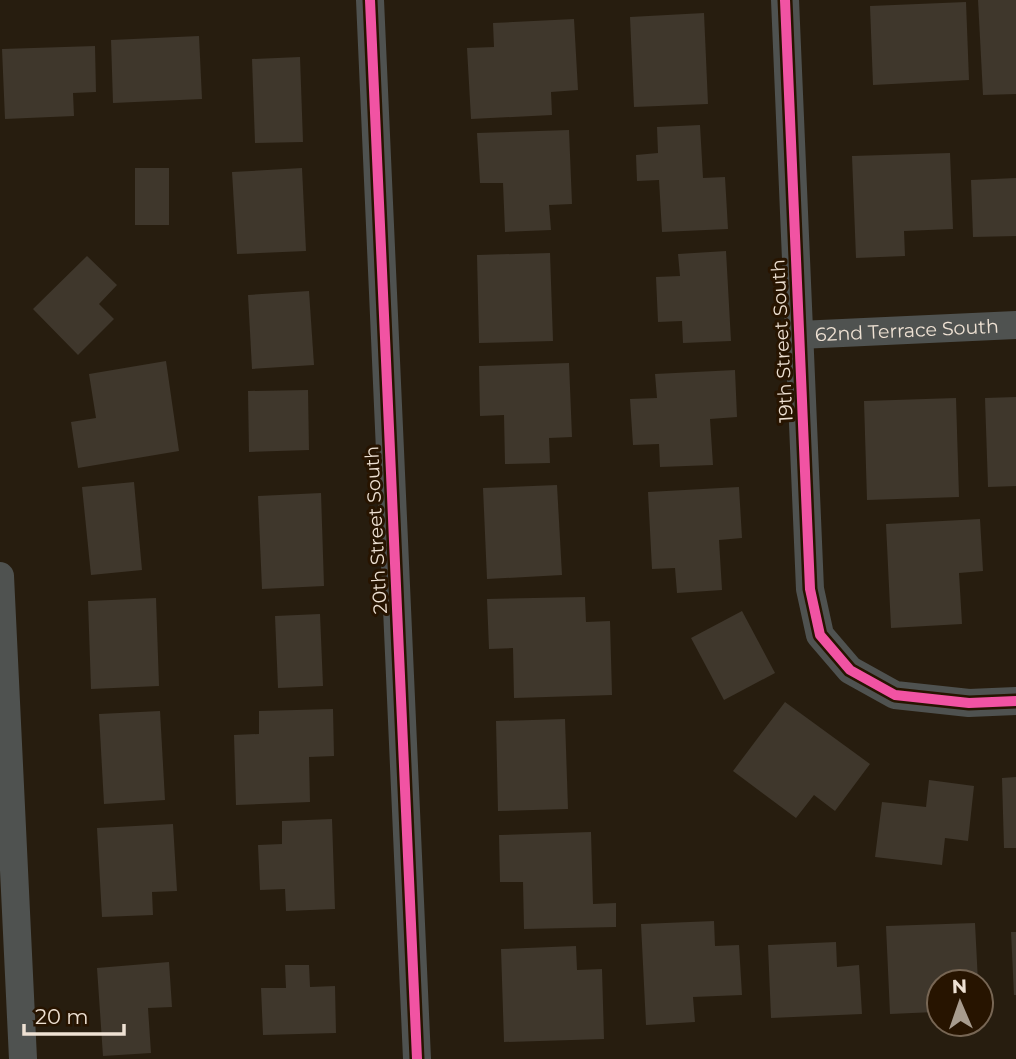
<svg xmlns="http://www.w3.org/2000/svg" width="1016" height="1059" font-family="Montserrat,sans-serif">
  <style>
    .building { fill: #3f372c }
    .lines { fill: none; stroke-linecap: round; stroke-linejoin: round }
    .minor { stroke: #4f5250; stroke-width: 28 }
    .cycleway-casing { stroke: #271400; stroke-width: 15 }
    .cycleway { stroke: #f153a3; stroke-width: 10 }
    .labels { text-anchor: middle; dominant-baseline: central; stroke-width: 6; stroke-linejoin: round; paint-order: stroke }
    .street-label { font-size: 19px; fill: #eee1d3; stroke: #271400 }
  </style>
  <rect width="100%" height="100%" fill="#271d0f"/>
  <g class="building">
    <path d="M978,0h38v94l-33,1z"/>
    <path d="M966,2l3,78 -96,5 -3,-79z"/>
    <path d="M704,13l4,91 -74,3 -4,-90z"/>
    <path d="M574,19l4,71 -27,2 1,23 -81,4 -4,-71 27,-1 -1,-24z"/>
    <path d="M199,36l3,63 -89,4 -2,-63z"/>
    <path d="M95,46l1,46 -23,1 1,23 -69,3 -3,-70z"/>
    <path d="M300,57l3,85 -48,1 -3,-84z"/>
    <path d="M700,125l3,53 22,-1 3,52 -66,3 -3,-52 -22,1 -1,-26 22,-2 -1,-26z"/>
    <path d="M569,130l3,74 -23,1 2,25 -46,2 -2,-49h-23l-3,-50z"/>
    <path d="M950,153l3,76 -49,2 1,25 -49,2 -4,-102z"/>
    <rect x="135" y="168" width="34" height="57"/>
    <path d="M302,168l4,83 -69,3 -5,-82z"/>
    <path d="M1016,178v58l-43,1 -2,-57z"/>
    <path d="M726,251l5,90 -48,2 -1,-22 -24,1 -2,-45 24,-1 -2,-22z"/>
    <path d="M550,253l3,88 -74,2 -2,-88z"/>
    <path d="M87,256l30,29 -18,19 15,15 -36,36 -45,-46z"/>
    <path d="M309,291l5,74 -62,4 -4,-74z"/>
    <path d="M166,361l13,90 -101,17 -7,-46 25,-4 -7,-44z"/>
    <path d="M569,363l3,74 -23,1 1,25 -45,1 -1,-49 -24,1 -1,-50z"/>
    <path d="M735,370l2,47 -27,2 3,46 -53,2 -1,-23 -26,1 -3,-46 27,-1 -2,-24z"/>
    <path d="M308,390l1,60 -60,2 -1,-61z"/>
    <path d="M1016,397v89l-28,1 -3,-89z"/>
    <path d="M956,398l3,99 -92,3 -3,-99z"/>
    <path d="M134,482l8,88 -51,5 -9,-88z"/>
    <path d="M557,485l5,90 -75,4 -4,-91z"/>
    <path d="M739,487l3,51 -23,2 3,50 -45,3 -2,-25 -23,1 -4,-77z"/>
    <path d="M321,493l3,93 -62,3 -4,-93z"/>
    <path d="M980,519l3,52 -24,2 3,51 -71,4 -5,-104z"/>
    <path d="M585,597l1,25 24,-1 2,74 -98,3 -1,-50 -24,1 -2,-50z"/>
    <path d="M156,598l3,88 -68,3 -3,-88z"/>
    <path d="M742,611l33,62 -51,27 -33,-62z"/>
    <path d="M320,614l3,72 -45,2 -3,-72z"/>
    <path d="M785,702l85,62 -35,47 -21,-16 -18,23 -63,-47z"/>
    <path d="M333,709l1,47 -25,1 1,45 -74,3 -2,-70 25,-1v-23z"/>
    <path d="M160,711l5,89 -61,4 -5,-90z"/>
    <path d="M565,719l3,90 -70,2 -2,-90z"/>
    <path d="M1016,777v71h-12l-2,-70z"/>
    <path d="M929,780l45,6 -6,55 -23,-3 -3,27 -67,-8 7,-55 44,5z"/>
    <path d="M332,819l3,90 -49,2 -1,-22 -25,1 -2,-45 24,-1v-23z"/>
    <path d="M173,824l4,67 -25,1 1,23 -51,2 -5,-89z"/>
    <path d="M591,832l2,72 23,-1v24l-92,2 -1,-47h-23l-1,-47z"/>
    <path d="M714,921l1,25 24,-1 3,50 -49,2 2,25 -49,3 -5,-101z"/>
    <path d="M975,923l3,59h-39v7h-5l1,23 -45,2 -4,-88z"/>
    <path d="M1011,932h5v63h-2z"/>
    <path d="M836,942l1,25 22,-2 3,49 -91,4 -3,-73z"/>
    <path d="M576,946l1,24 25,-1 2,70 -100,3 -3,-93z"/>
    <path d="M169,962l3,45 -24,1 3,45 -48,3 -6,-88z"/>
    <path d="M285,965h24l1,22 25,-1 1,47 -73,2 -2,-47h25z"/>
  </g>
  <g class="lines">
    <g class="minor">
      <path d="M370,0l47,1059"/>
      <path d="M785,0l25,589 10,46 30,35 45,25 74,8 47,-2"/>
      <path id="s1" d="M799,335l217,-10"/>
      <path d="M0,576l23,483"/>
    </g>
    <defs>
      <g id="cycleway">
        <path d="M370,0l47,1059"/>
        <path d="M785,0l25,589 10,46 30,35 45,25 74,8 47,-2"/>
      </g>
    </defs>
    <use href="#cycleway" class="cycleway-casing"/>
    <use href="#cycleway" class="cycleway"/>
  </g>
  <g class="labels">
    <g class="street-label">
      <text stroke="none"><textPath href="#s1" startOffset="108">62nd Terrace South</textPath></text>
      <text transform="translate(782 341) rotate(-93)">19th Street South</text>
      <text transform="translate(376 530) rotate(-93)">20th Street South</text>
    </g>
  </g>
  <g transform="translate(960 1003) rotate(358)"><circle r="33" fill="#271400" stroke="#776654" stroke-width="2"/>
  <path d="M0-5L12 26L0 18L-12 26Z" fill="#a89c8e"/>
  <text y="-10" font-size="19" font-weight="bold" text-anchor="middle" fill="#eee1d3">N</text>
  </g>
  <path d="M24 1024v10h100v-10" fill="none" stroke="#eee1d3" stroke-width="3.5"/>
  <text x="35" y="1024" font-size="21" fill="#eee1d3" stroke="#271400" stroke-width="5" paint-order="stroke">20 m</text>
</svg>
